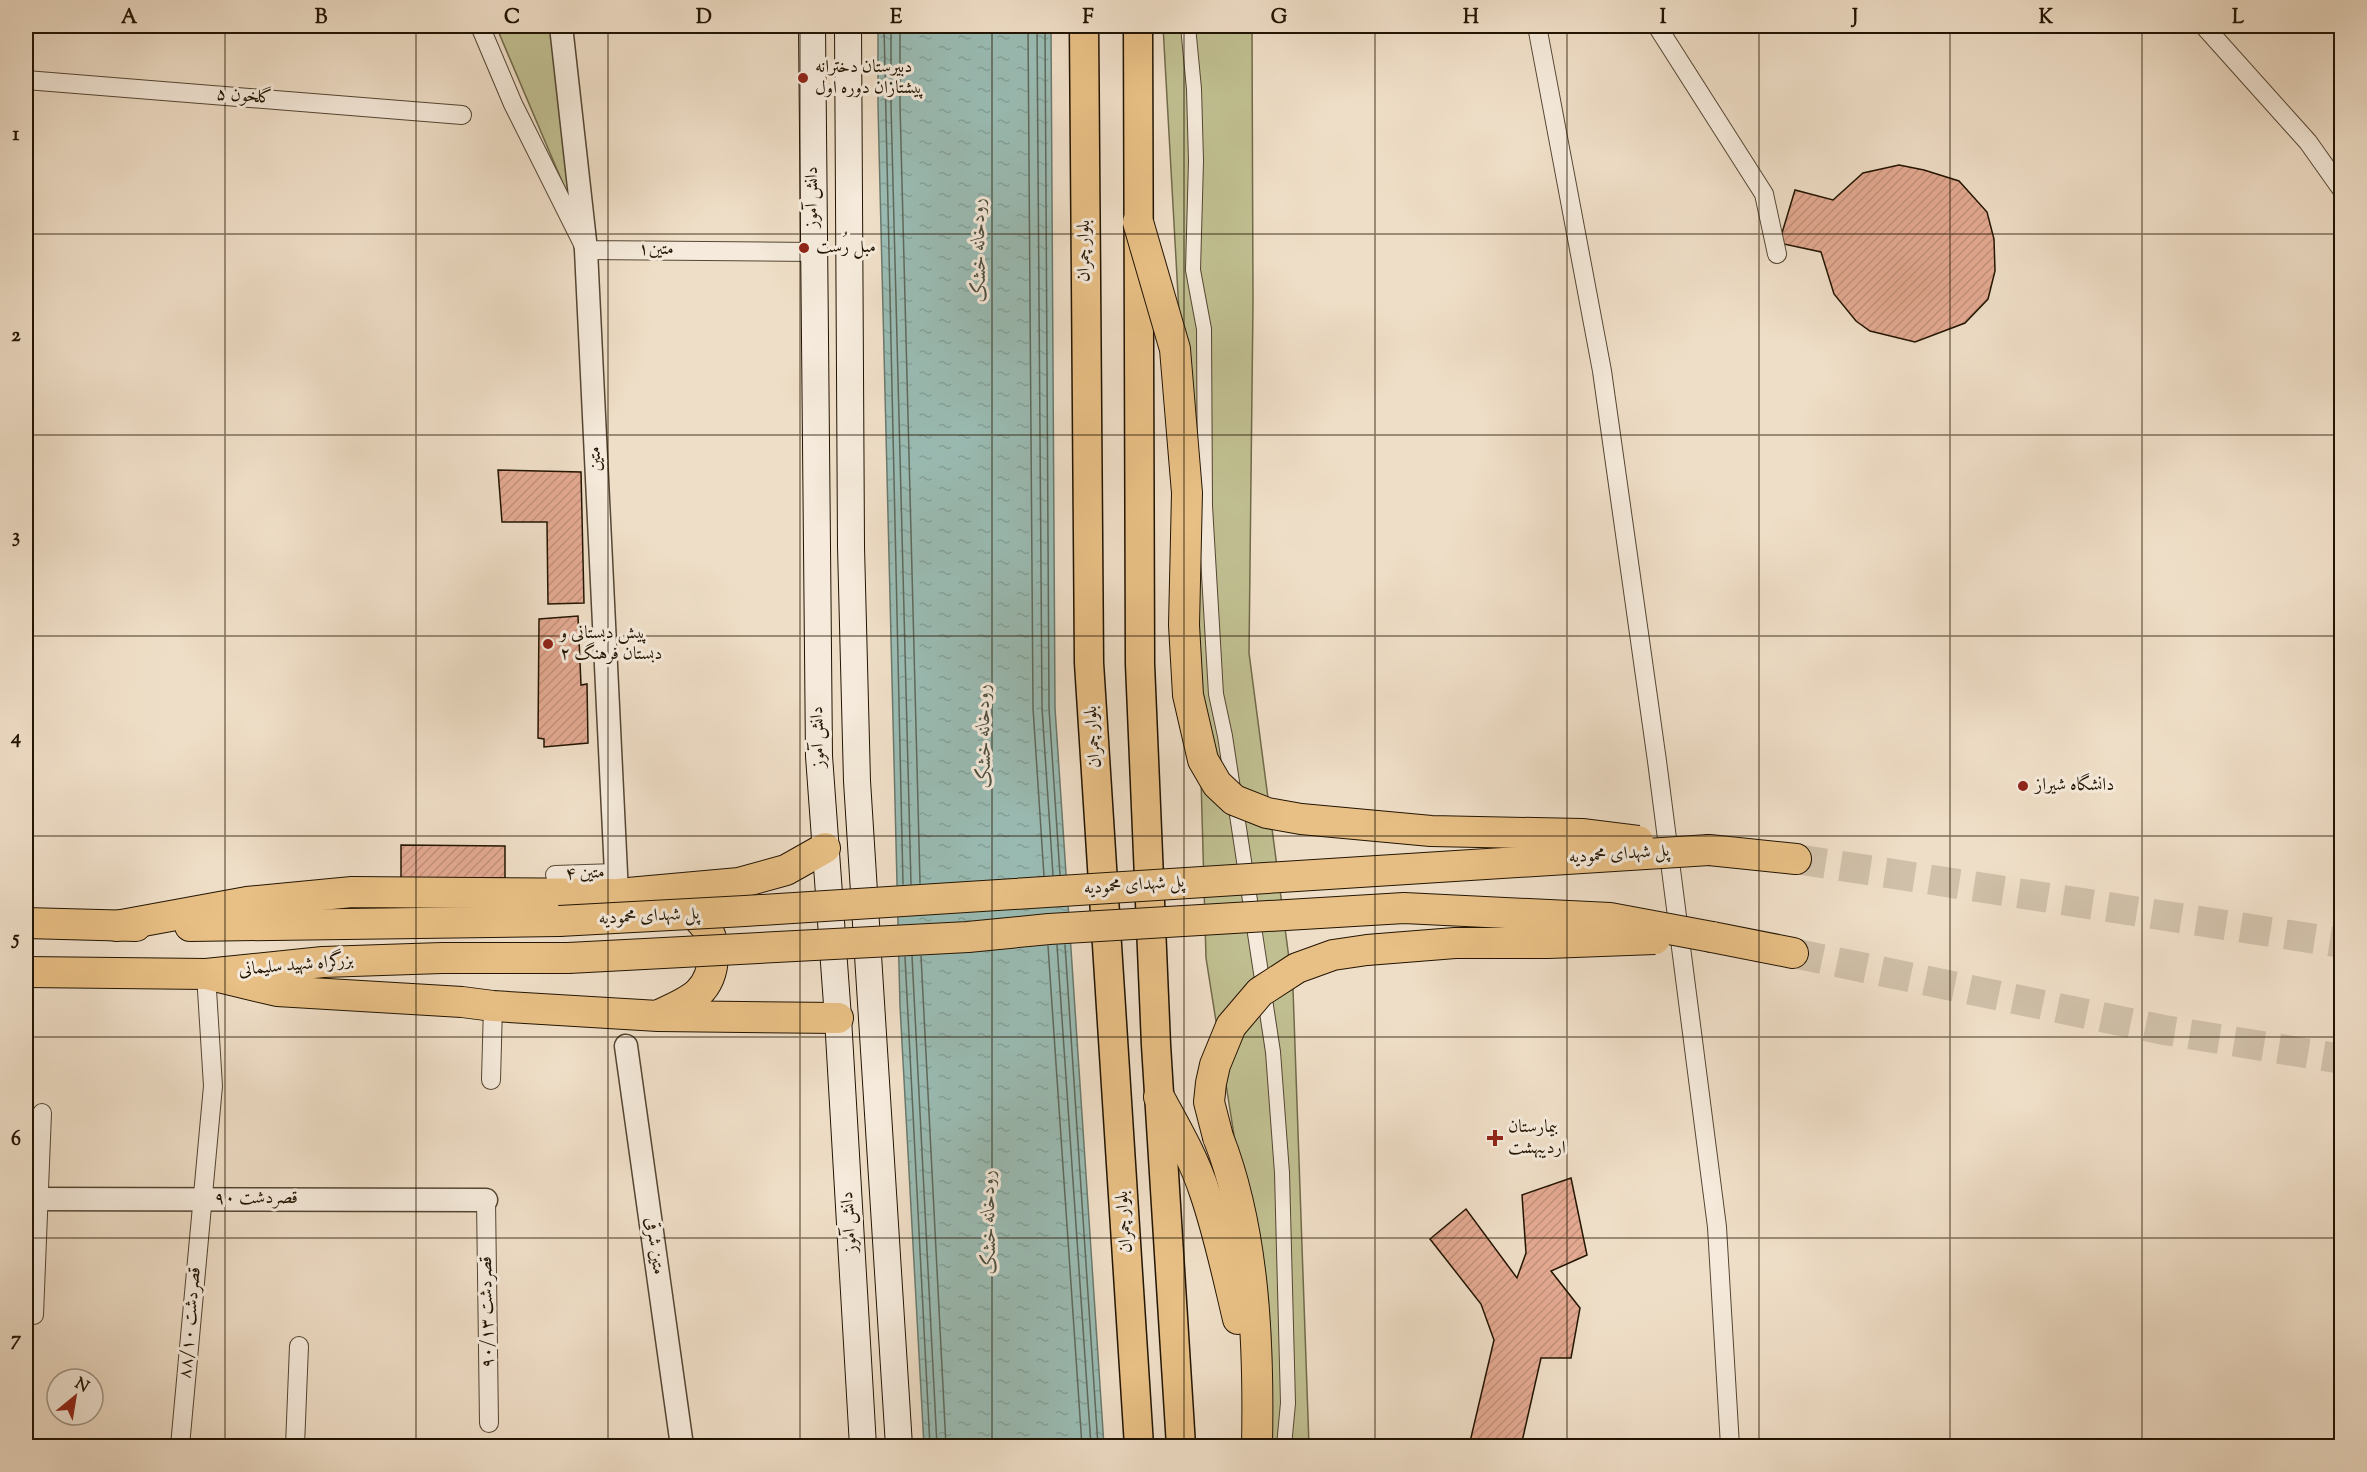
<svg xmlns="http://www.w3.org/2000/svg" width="2367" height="1472" font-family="'Sorts Mill Goudy',Amiri,serif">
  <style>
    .green { fill: #c0bf91; stroke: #716a4a; stroke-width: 1.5 }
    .water { fill: url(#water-ripples); stroke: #6a796d; stroke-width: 1.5 }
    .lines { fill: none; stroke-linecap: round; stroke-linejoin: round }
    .shore { stroke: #5e685b; stroke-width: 1.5 }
    .building { fill: url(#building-hatch); stroke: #221402; stroke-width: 1.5 }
    .trunk-tunnel { stroke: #d0c0a9; stroke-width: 30; stroke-dasharray: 30 15; stroke-linecap: butt }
    .pedestrian-casing { stroke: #554633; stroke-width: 16 }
    .minor-casing { stroke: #554633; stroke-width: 20 }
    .tertiary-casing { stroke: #554633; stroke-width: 25 }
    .secondary-casing { stroke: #221402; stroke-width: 28 }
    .primary-casing { stroke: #221402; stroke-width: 31 }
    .trunk-casing { stroke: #221402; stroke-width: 32 }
    .pedestrian { stroke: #f5eadb; stroke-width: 14 }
    .minor { stroke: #f5eadb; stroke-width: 18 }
    .tertiary { stroke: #f5eadb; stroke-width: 22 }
    .secondary { stroke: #f5eadb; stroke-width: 26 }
    .primary { stroke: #e8bf84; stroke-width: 28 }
    .trunk { stroke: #e8bf84; stroke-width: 30 }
    .trunk-bridge-casing { stroke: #221402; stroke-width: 32; stroke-linecap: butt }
    .trunk-bridge { stroke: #e8bf84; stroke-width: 30 }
    .grid { fill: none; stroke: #221402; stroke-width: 1.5; stroke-opacity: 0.55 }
    .poi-dot { fill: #8f2418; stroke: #f5eadb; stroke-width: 2 }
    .labels { text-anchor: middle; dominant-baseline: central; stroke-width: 6; stroke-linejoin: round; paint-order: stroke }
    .poi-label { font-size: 18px; fill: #221402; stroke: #f5eadb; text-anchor: start }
    .street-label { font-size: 18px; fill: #221402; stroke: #f5eadb }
    .water-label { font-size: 20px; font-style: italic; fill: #4c4f40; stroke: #f5eadb }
    .neatline { fill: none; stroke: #221402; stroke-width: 2 }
    .grid-label { font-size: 20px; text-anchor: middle; font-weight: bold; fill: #221402 }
  </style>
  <defs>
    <pattern id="water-ripples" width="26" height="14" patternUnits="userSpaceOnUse" patternTransform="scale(1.5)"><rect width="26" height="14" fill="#9abcb4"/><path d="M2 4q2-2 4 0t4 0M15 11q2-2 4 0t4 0" fill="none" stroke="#84a199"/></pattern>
    <pattern id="building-hatch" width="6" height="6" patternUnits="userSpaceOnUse" patternTransform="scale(1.5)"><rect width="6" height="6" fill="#e3a991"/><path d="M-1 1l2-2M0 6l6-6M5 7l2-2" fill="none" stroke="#c2917b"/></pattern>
  </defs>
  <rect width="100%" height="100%" fill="#efdec7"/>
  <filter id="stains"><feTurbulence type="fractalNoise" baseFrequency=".00333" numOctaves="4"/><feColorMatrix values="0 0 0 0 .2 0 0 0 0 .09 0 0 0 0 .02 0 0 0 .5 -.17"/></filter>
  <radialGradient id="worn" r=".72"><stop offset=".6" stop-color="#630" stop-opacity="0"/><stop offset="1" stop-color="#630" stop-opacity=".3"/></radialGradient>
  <g class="green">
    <path d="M496,26h56l23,186z"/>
    <path d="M1163,26h89l1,276 -4,351 44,336 16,457h-41l-19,-216 -43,-272 -9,-322z"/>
  </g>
  <path class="water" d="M878,26h173l4,682 49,738h-180l-24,-440 -22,-900z"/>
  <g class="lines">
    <g class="shore">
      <path d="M884,26l19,858"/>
      <path d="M891,26v80l20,778"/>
      <path d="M900,26v79l20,778"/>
      <path d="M1028,26l5,682 11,168"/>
      <path d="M1037,26l5,682 11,167"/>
      <path d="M1045,26l4,682 11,167"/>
      <path d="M1057,945l34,501"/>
      <path d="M1065,945l33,501"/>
      <path d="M1048,946l34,500"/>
      <path d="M912,956l25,490"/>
      <path d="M921,956l25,490"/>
      <path d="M905,957l25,489"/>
    </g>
  </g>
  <g class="building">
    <path d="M1899,165l25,5 35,11 28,31 7,27 1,32 -7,28 -23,24 -50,19 -45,-11 -14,-10 -22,-27 -13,-42 -42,-9 16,-53 38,10 30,-27z"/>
    <path d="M498,470l83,2 3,131 -36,1 -1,-82h-45z"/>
    <path d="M578,616l3,69 6,-1 1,59 -44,4v-8l-6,-1 1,-119z"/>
    <path d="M401,845l104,1v32h-104z"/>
    <path d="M1571,1178l16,77 -36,16 29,37 -9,50h-30l-20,88h-52l25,-106 -13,-36 -51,-65 36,-30 51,69 9,-25 -4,-58z"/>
  </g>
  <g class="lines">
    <g class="trunk-tunnel">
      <path d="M1796,859l546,84"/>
      <path d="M1793,953l371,77 178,29"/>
    </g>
    <defs>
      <path id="pedestrian" d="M1188,26l6,63 2,72 -3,109 11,59 1,177 11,188 9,42 48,316 9,121 6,230 -4,43"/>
      <g id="minor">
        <path d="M480,26l33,78 73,146 227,2"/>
        <path d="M1537,26l65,345 55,390 60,466 13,219"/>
        <path d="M1657,26l107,168 13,60"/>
        <path d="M2204,26l104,116 34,48"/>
        <path d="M26,80l436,35"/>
        <path d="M555,875l61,-2"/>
        <path d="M491,1080l2,-74"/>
        <path d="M486,1200l3,223"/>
        <path d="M34,1315l8,-202"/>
        <path d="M180,1446l33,-360 -7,-112"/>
        <path d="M295,1446l4,-100"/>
      </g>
      <g id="tertiary">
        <path d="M561,26l25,224 31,644"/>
        <path d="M626,1046l56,400"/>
        <path d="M26,1199l460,1"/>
      </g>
      <g id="secondary">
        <path d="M812,26l7,730 19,262 25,428"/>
        <path d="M848,26l3,521 6,234 42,665"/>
      </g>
      <g id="primary">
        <path d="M1084,26l5,637 50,783"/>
        <path d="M1138,26l2,638 16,381 25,401"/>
      </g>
      <g id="trunk">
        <path d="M1709,850l87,9"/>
        <path d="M26,923l110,3"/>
        <path d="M116,926l131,-24 105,-10 265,2 122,-11 47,-13 39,-22"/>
        <path d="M190,926l369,-5"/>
        <path d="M1712,937l81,16"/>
        <path d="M26,972l180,2 117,-12 119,-4h126"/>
        <path d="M206,974l71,17 185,11 31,4 165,10 180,2"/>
        <path d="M661,1014c29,-13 51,-22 52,-58 0,-12 -1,-20 -8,-30 -7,-9 -16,-16 -24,-23l-5,-2"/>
        <path d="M1159,1097c17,31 35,62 46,96 14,41 23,84 33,126"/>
        <path d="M1218,1137c37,94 41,209 39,309"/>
      </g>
    </defs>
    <use href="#pedestrian" class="pedestrian-casing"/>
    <use href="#minor" class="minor-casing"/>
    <use href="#tertiary" class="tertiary-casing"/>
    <use href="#secondary" class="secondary-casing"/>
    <use href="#primary" class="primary-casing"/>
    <use href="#trunk" class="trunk-casing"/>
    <use href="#pedestrian" class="pedestrian"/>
    <use href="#minor" class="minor"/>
    <use href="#tertiary" class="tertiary"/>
    <use href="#secondary" class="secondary"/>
    <use href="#primary" class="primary"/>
    <use href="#trunk" class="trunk"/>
    <defs>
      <g id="trunk-bridge">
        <path d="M1138,222l37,127 12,144 -3,132 4,70 15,65 14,24 17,16 33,13 34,6 130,12 151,3 56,7"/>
        <path d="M559,921l186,-10 964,-61"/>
        <path d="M568,958l400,-21 81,-8 355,-21 206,10 102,19"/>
        <path d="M1218,1137l-9,-35 2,-19 4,-18 16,-39 29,-34 37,-24 36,-13 34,-5 88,-7h93l107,-4"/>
      </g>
    </defs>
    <use href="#trunk-bridge" class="trunk-bridge-casing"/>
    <use href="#trunk-bridge" class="trunk-bridge"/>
  </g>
  <path class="grid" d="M225,26v1420M416,26v1420M608,26v1420M800,26v1420M992,26v1420M1184,26v1420M1375,26v1420M1567,26v1420M1759,26v1420M1950,26v1420M2142,26v1420M26,234h2316M26,435h2316M26,636h2316M26,836h2316M26,1037h2316M26,1238h2316"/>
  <g class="poi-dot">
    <circle cx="803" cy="78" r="6"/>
    <circle cx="804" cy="248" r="6"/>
    <circle cx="548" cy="644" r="6"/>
    <circle cx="2023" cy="786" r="6"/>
    <path d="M1492 1129h6v6h6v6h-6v6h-6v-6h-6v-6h6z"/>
  </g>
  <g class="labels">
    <g class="poi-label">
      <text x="815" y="68">دبیرستان دخترانه<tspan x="815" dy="21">پیشتازان دوره اول</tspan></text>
      <text x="816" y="248">مبل رُست</text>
      <text x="560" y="634">پیش دبستانی و<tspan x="560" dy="21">دبستان فرهنگ ۲</tspan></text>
      <text x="2035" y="786">دانشگاه شیراز</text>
      <text x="1508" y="1128">بیمارستان<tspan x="1508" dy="21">اردیبهشت</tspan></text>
    </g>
    <g class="street-label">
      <text transform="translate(244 97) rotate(4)">۵ گلخون</text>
      <text transform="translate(813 197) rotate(-90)">دانش آموز</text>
      <text x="656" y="250">متین۱</text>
      <text transform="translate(1085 251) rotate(-90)">بلوار چمران</text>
      <text transform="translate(596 459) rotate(-93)">متین</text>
      <text transform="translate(819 737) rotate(-92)">دانش آموز</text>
      <text transform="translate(1094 737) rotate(-94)">بلوار چمران</text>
      <text transform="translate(1619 855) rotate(-4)">پل شهدای محمودیه</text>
      <text transform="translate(585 874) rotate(-2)">۴ متین</text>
      <text transform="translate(1134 886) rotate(-4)">پل شهدای محمودیه</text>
      <text transform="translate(649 917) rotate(-3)">پل شهدای محمودیه</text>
      <text transform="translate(296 966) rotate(-5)">بزرگراه شهید سلیمانی</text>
      <text x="256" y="1199">۹۰ قصردشت</text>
      <text transform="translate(850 1222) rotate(-94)">دانش آموز</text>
      <text transform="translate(1125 1222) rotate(-94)">بلوار چمران</text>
      <text transform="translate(654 1246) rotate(82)">متین شرقی</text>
      <text transform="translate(488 1312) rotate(-91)">۹۰/۱۳ قصردشت</text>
      <text transform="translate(191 1323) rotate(-85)">۸۸/۱۰ قصردشت</text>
    </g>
    <g class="water-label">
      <text transform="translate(980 250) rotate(-91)">رودخانه خشک</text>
      <text transform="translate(985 736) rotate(-91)">رودخانه خشک</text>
      <text transform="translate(990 1222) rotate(-91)">رودخانه خشک</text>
    </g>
  </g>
  <rect width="2367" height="1472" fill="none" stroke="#efdec7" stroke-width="66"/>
  <g transform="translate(75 1397) rotate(30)"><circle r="28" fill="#f5eadb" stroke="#a19484" stroke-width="1.5"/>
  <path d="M0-4.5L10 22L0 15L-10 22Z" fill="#8f2418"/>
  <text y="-9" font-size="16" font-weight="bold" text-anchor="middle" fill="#221402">N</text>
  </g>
  <rect x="33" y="33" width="2301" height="1406" class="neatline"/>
  <g class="grid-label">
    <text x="129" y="23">A</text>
    <text x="321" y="23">B</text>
    <text x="512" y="23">C</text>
    <text x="704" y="23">D</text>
    <text x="896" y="23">E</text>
    <text x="1088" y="23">F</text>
    <text x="1279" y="23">G</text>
    <text x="1471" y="23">H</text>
    <text x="1663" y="23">I</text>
    <text x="1855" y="23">J</text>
    <text x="2046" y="23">K</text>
    <text x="2238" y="23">L</text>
    <text x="16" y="140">1</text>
    <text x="16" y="341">2</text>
    <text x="16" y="542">3</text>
    <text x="16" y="743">4</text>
    <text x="16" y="944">5</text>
    <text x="16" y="1145">6</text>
    <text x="16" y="1345">7</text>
  </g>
  <rect width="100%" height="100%" filter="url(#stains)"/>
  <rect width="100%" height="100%" fill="url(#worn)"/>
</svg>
